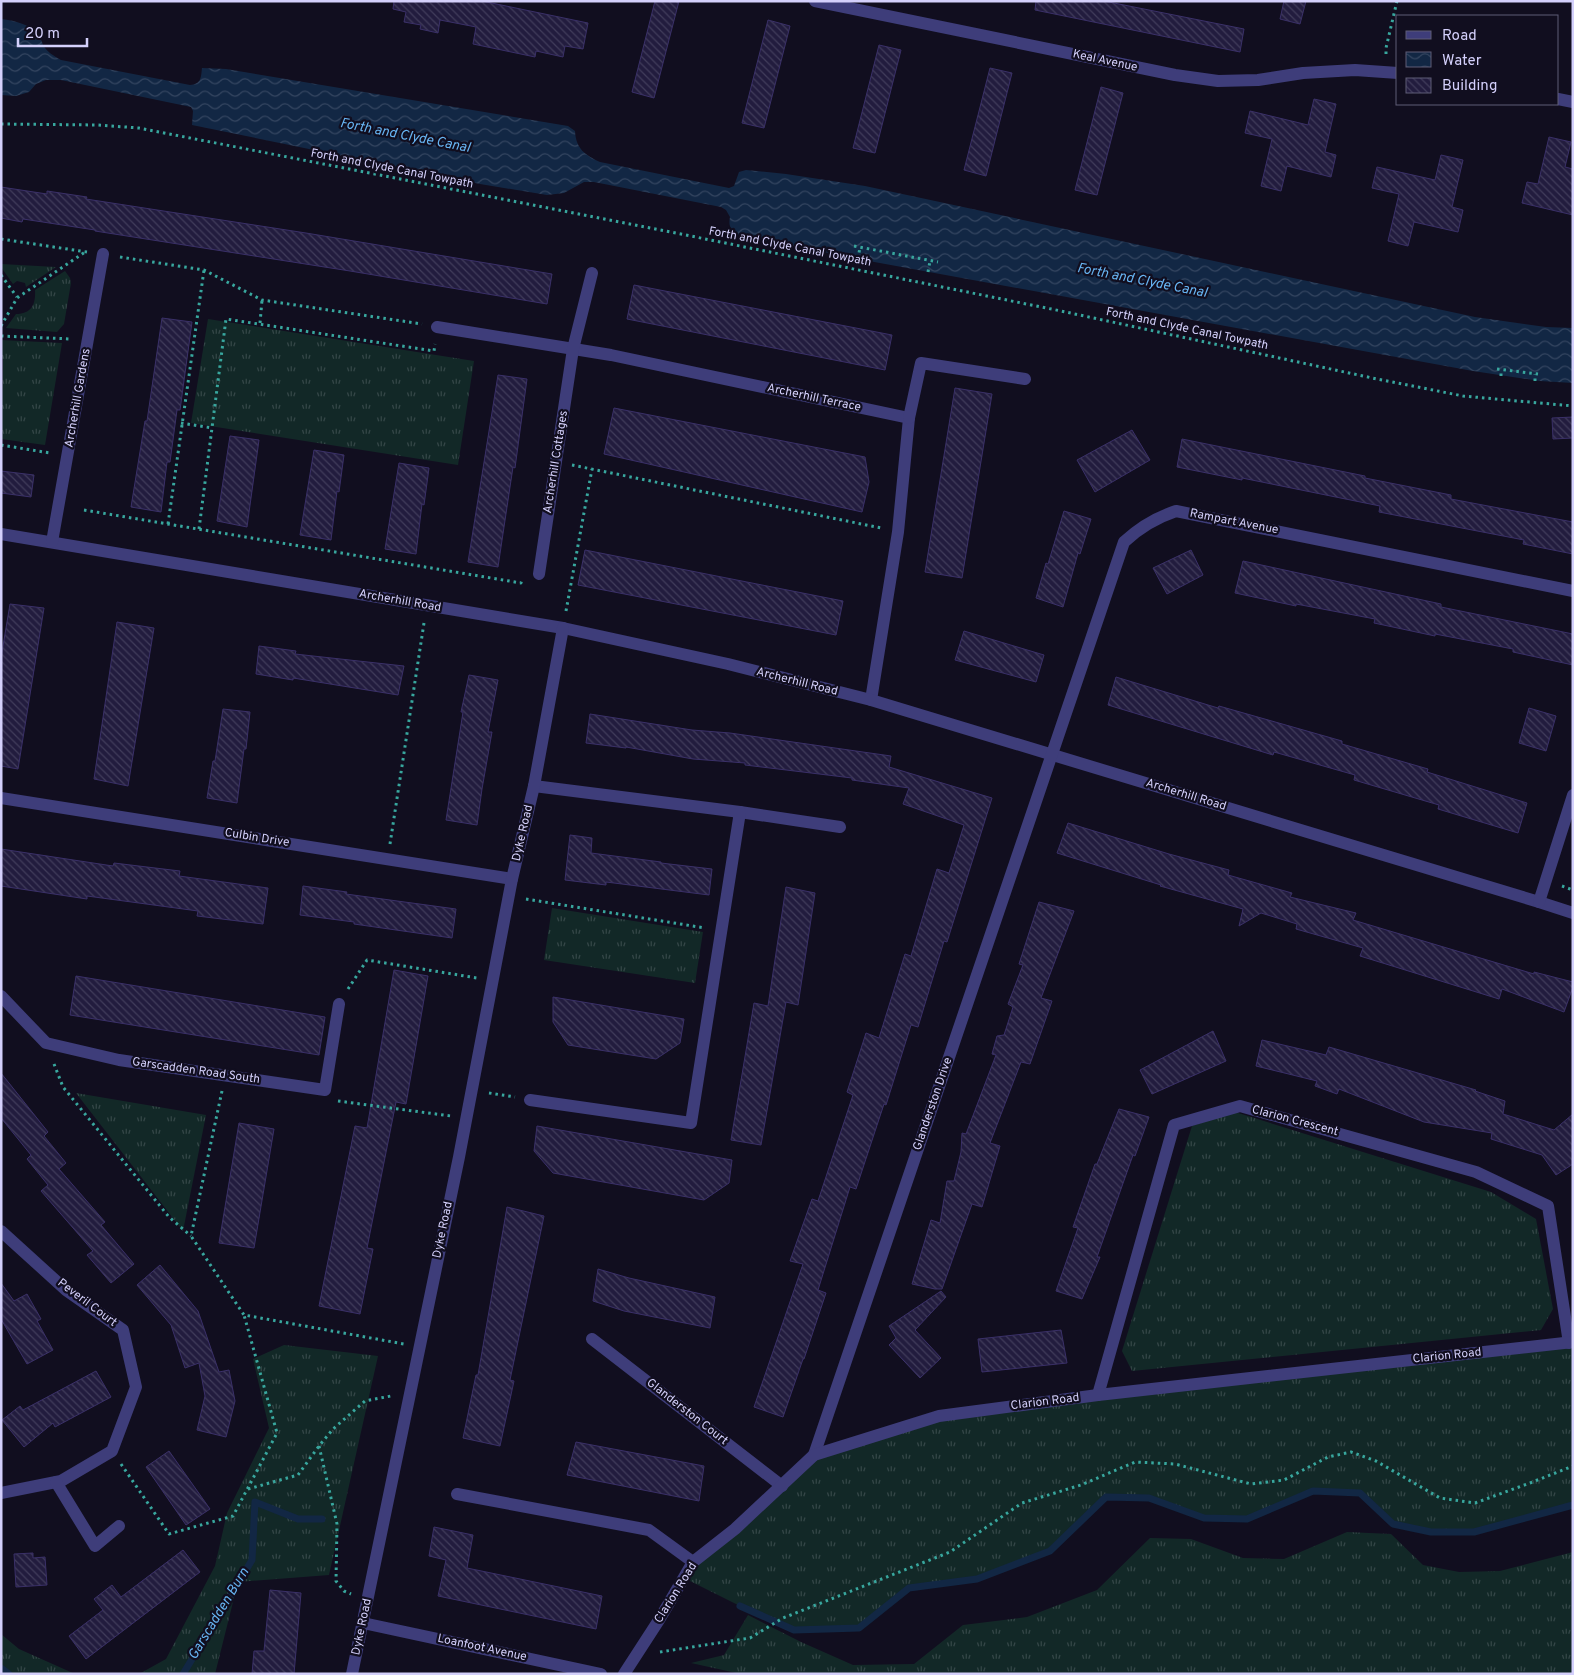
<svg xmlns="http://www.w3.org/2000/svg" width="1574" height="1675" font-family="Overpass,sans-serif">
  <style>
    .grass { fill: url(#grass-tufts) }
    .water { fill: url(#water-waves) }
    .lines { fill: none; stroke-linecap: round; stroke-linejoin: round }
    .stream { stroke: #122744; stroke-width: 7 }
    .building { fill: url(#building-back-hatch); stroke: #3a3068 }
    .path { stroke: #38a79e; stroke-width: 3; stroke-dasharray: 2.5 4; stroke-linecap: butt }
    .minor { stroke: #3e3d7a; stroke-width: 12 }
    .labels { text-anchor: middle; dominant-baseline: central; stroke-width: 4.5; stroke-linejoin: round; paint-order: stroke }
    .street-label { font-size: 12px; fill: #d4d0fb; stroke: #110e1f }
    .water-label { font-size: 14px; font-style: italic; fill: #67b4f2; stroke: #110e1f }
  </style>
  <defs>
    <pattern id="grass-tufts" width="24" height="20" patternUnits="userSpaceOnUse" patternTransform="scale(1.25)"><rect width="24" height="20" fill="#122827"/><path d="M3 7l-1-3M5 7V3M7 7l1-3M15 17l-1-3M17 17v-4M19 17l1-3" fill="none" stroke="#344647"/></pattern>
    <pattern id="water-waves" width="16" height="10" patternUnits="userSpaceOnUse" patternTransform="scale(1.25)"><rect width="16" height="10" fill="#122744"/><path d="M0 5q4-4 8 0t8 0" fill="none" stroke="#344560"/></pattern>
    <pattern id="building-back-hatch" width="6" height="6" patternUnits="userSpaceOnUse" patternTransform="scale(1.25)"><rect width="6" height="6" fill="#221c3e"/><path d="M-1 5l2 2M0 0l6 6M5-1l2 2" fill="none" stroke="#413c5b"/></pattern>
  </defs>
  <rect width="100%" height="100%" fill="#110e1f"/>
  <g class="grass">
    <path d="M1,264l55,3 -30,20 -1,-4 -8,-2 -4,3 -12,-17z"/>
    <path d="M65,271l5,7 1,5 -7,41 -7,8 -51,-4 10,-14c15,0 20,-9 19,-24z"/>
    <path d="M208,319l266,42 -16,104 -267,-42z"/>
    <path d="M1,340l61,3 -17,102 -44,-6 2,-80h-2z"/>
    <path d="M552,908l151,24 -8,51 -151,-23z"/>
    <path d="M76,1093l130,22 -23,116z"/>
    <path d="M1235,1112l256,80 45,27 17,90 -12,21 -409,41 -10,-20 70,-225z"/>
    <path d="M1573,1342v163l-14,4 -85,23h-43l-38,-8 -33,-31 -47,-2 -66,28 -43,-1 -55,-20 -43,-1 -56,54 -73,28 -68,9 -50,40 -65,2 -54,-24 -56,-28 130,-123 125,-39z"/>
    <path d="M284,1345l94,11 -49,219 -91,7 -23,92h-76l27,-15 49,-93 12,-53 42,-85 -16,-69z"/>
    <path d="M1347,1532l44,2 32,31 36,7 41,-1 73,-19v122h-832l-50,-11 33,-8 24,-40 53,27 52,23 61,-1 49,-39 64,-8 70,-27 53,-52 41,1 52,19 41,1z"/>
    <path d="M1,1634l18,15 56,25h-74z"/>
  </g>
  <path class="water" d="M1,19c15,2 30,5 39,18 1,2 2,5 3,8 4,7 11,11 18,15l129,25c11,-1 11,-7 12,-17l24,1 342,57 7,5c1,18 10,24 25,31l129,26 5,-2 5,-14 7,-2 40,4 79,12 610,131 71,10 27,1v55l-33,-2 -67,-10 -615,-112 -119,-24c-8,-6 -11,-8 -9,-18l-4,-7 -5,-3 -127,-25h-10l-20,11 -17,2 -67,-11 -288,-59 1,-14 -2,-4 -130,-27h-15l-10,4 -7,8 -13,4 -15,-1z"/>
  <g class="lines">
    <g class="stream">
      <path d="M740,1606l54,24 65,-2 50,-40 68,-9 73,-28 56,-54 43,1 55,20 43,1 66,-28 47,2 33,31 38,8h43l99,-27"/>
      <path d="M1,1668l8,6"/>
      <path d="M183,1674l69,-114 3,-58 43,17h24"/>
    </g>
  </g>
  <g class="building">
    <path d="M394,1h88l106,22 -5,26 -18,-3 -2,11 -27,-6 -1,6 -62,-13 3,-17 -36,-7 -2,13 -18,-4 1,-4 -17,-3 2,-10 -13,-3z"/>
    <path d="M655,1h24l-25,97 -22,-6z"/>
    <path d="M1036,1h68l140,28 -4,23 -205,-42z"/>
    <path d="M1284,1h22l-6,23 -20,-5z"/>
    <path d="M768,20l22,6 -26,102 -22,-5z"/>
    <path d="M879,45l22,5 -26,103 -22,-5z"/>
    <path d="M990,68l22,5 -26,103 -22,-6z"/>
    <path d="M1101,87l22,6 -26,102 -22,-5z"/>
    <path d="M1314,99l22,5 -11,48 11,3 -5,22 -44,-11 -6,25 -20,-5 11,-47 -27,-6 5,-22 58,14z"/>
    <path d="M1549,137l22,5 -6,25 8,2v46l-51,-12 5,-21 11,2z"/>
    <path d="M1441,155l22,5 -11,47 11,3 -5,22 -44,-10 -6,24 -20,-5 11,-47 -27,-6 5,-21 58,13z"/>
    <path d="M1,187l46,7v-3l40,6 -1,2 220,34 246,41 -5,30 -197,-33 -255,-40v-1l-72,-11 -1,3 -21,-4z"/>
    <path d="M634,285l258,50 -7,35 -258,-51z"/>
    <path d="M162,318l30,4 -12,88h-3l-7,52h-3l-6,50 -30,-5 14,-86h2z"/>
    <path d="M498,375l29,4 -12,89 -2,-1 -15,100 -30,-5z"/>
    <path d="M955,388l37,6 -30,184 -37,-6z"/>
    <path d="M614,408l251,49 4,25 -7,30 -258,-58z"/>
    <path d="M1573,417v21l-20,1 -1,-21z"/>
    <path d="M1132,430l18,30 -55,32 -18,-32z"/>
    <path d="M230,436l29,4 -12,87 -30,-6z"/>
    <path d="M1182,439l183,37v2l86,17v4l122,23v32l-50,-10 1,-4 -145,-28 1,-6 -138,-28v2l-65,-13z"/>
    <path d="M314,450l30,5 -5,37 -2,-1 -6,49 -31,-5z"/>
    <path d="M399,463l30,5 -5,37 -2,-1 -6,50 -31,-5z"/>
    <path d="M1,471l33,4 -3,22 -30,-4z"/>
    <path d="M1064,511l27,8 -11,35 -2,-1 -15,54 -27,-9 10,-35 2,1z"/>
    <path d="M585,550l258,51 -7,34 -258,-50z"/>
    <path d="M1191,550l12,25 -36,19 -14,-26z"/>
    <path d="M1243,561l198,43v3l132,27v31l-60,-13v-3l-78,-15v2l-61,-13 1,-4 -79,-15v2l-61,-13z"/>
    <path d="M10,604l34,4 -26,161 -17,-3v-108z"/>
    <path d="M117,622l37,6 -26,158 -34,-7z"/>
    <path d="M964,631l80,24 -8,27 -81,-22z"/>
    <path d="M259,646l37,5 -1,3 109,12 -6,29 -105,-17v2l-37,-6z"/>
    <path d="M469,675l29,5 -10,52h4l-10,57 -5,36 -31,-5 17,-108h-2z"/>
    <path d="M1116,677l102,31 1,-2 123,35v3l86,25 -1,3 100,31 -9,30 -80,-24 1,-4 -85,-25 1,-5 -81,-23 -1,3 -165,-50z"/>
    <path d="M1529,708l27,8 -10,35 -27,-8z"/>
    <path d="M223,709l27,3 -4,37h-2l-7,54 -30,-5 6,-37h2z"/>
    <path d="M590,714l102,16 38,3 161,23 -2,11 103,31 -45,144 -3,-1 -26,86 -7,-2 -25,80 -2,-1 -28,85 -6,-2 -32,103 8,3 -22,66h-1l-20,58 -29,-10 49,-143 -13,-3 22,-62 6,2 35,-106 -6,-3 19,-59 13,5 26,-84 6,2 26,-87 12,4 15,-48 -61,-21 6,-16 -57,-8v-2l-107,-13v-2l-52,-4 -67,-12v1l-40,-5z"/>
    <path d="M1068,823l101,31 60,16 -1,5 64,18 -2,4 66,16 -3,7 181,54v-2l39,10v5l-9,25 -62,-23 -3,10 -139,-43 3,-8 -67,-19 1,-5 -36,-11 -22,13 4,-17 -83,-23 1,-1 -104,-32z"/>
    <path d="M570,835l22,3 -1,15 70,9v1l51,6 -3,26 -103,-13v3l-41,-5z"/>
    <path d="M1,849l112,17 1,-3 66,8 -1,5 89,12 -5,36 -66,-8 1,-5 -111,-15v3l-86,-13z"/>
    <path d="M303,886l44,6 -1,2 110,15 -4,29 -98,-14v-2l-54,-7z"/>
    <path d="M786,887l29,6 -17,112 -12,-3 -25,143 -30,-5 23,-137 14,3z"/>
    <path d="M1039,902l35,9 -33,87 11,3 -22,63 -9,-2 -31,81 10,3 -18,61 -10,-3 -30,85h-7l-23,-5 19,-64 9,3 7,-42h7l7,-29 1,-19 4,1 30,-79 -4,-1 5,-18 7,-1 9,-28 -5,-3 15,-39 -4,-1z"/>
    <path d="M394,970l34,6 -22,128 -10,-2 -29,146 6,1 -13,65 -41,-8 36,-180 12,2z"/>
    <path d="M76,976l249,41 -6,38 -249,-40z"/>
    <path d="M553,997l131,22 -4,24 -24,16 -88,-14 -15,-23z"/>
    <path d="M1213,1031l13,30 -74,33 -12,-24z"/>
    <path d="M1262,1040l64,15 3,-8 147,43 -1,1 30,10 -2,13 51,16 19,-16v50l-17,11 -14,-20 -51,-16 1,-6 -68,-11 -85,-33 -2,5 -22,-8 2,-5 -61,-15z"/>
    <path d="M1,1073l47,59 -4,4 22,27 -7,6 46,53 -4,3 33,39 -23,19 -24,-28 6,-4 -52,-60 7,-6 -21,-26 4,-4 -30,-37z"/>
    <path d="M1119,1109l30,8 -14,39 -2,-1 -36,102h3l-18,42 -26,-8 22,-63 -5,-1 22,-63h2z"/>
    <path d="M239,1123l35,6 -20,119 -35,-5z"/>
    <path d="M537,1126l195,34 -3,23 -25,17 -151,-27 -19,-22z"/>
    <path d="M507,1207l37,9 -34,164 4,1 -14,65 -37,-8 13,-63h2z"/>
    <path d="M160,1265l38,46 21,61 10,-2 6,31 -9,36 -29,-7 8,-34 -6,-33 -14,5 -14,-43 -34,-40z"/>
    <path d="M598,1269l31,9 86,19 -5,31 -86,-17 -31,-10z"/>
    <path d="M1,1283l13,18 13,-7 14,25 -4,2 16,29 -26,14 -26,-45z"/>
    <path d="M941,1291l5,6 -31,33 26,28 -21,20 -31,-33 7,-7 -7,-12z"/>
    <path d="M1061,1330l6,33 -85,9 -4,-33z"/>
    <path d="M96,1371l15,26 -56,30 -2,-4 -29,24 -22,-27 18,-14 3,4z"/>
    <path d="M576,1442l128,24 -5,35 -132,-26z"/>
    <path d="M169,1451l41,58 -24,16 -40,-58z"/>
    <path d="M434,1527l39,8 -6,33 135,28 -6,33 -158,-33 8,-36 -17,-4z"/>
    <path d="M183,1550l17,22 -114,87 -17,-23 34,-26 -9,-11 18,-14 9,12z"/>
    <path d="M33,1553v5l12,-1 2,28 -31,2 -2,-33z"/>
    <path d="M270,1590l31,3 -7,81h-42l2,-23h10z"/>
  </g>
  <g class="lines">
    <g class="path">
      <path d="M1386,54v-6l11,-47"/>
      <path d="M1,124l97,1 41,3 527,103 395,80 316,68 86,17 110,10"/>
      <path d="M1,239l86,13"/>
      <path d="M854,246l84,16"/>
      <path d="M120,257l84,13 58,30 160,24"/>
      <path d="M858,259l2,-12"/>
      <path d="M928,272l2,-11"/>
      <path d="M1,275l16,22"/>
      <path d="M260,323l2,-23"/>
      <path d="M1,326l16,-28 68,-46"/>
      <path d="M1,336l70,3"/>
      <path d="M1497,369l41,5"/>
      <path d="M1501,376v-6"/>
      <path d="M1535,381v-7"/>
      <path d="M181,423l31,5"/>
      <path d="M1,445l49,8"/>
      <path d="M572,465l309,63"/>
      <path d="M84,510l437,73 1,-4"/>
      <path d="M168,524l36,-254"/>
      <path d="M199,529l27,-210 208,32 1,-7"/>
      <path d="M566,611l26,-142"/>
      <path d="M390,844l34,-221"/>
      <path d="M1562,886l11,4"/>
      <path d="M526,899l179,29"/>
      <path d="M348,989l19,-29 110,18"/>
      <path d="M54,1064l9,23 106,130 22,19"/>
      <path d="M222,1091l-31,145 53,79 160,29"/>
      <path d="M489,1093l26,4"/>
      <path d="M338,1101l113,15"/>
      <path d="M319,1446l18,78 -1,57 8,10 7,3"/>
      <path d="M121,1464l48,70 64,-18 44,-83 -33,-118"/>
      <path d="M248,1489l50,-14 21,-29 14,-17 32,-28 26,-5"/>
      <path d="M660,1652l90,-14 33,-20 167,-66 72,-49 59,-18 54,-23 40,2 76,20 33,-4 44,-23 23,-5 25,9 64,37 35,5 55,-20 43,-17"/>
    </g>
    <g class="minor">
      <path d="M815,1l360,74 43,6 40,-1 45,-7 52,-3 43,3"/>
      <path d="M1558,99l15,3"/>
      <path d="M437,327l174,28 298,63 -11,114 -27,168"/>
      <path d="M909,418l12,-55 104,16"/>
      <path d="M1,534l562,94 165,36 143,36 668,202 34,11"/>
      <path d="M52,542l51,-288"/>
      <path d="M539,574l34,-225 19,-76"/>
      <path d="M1,798l511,81"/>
      <path d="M740,812l100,15"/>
      <path d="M1539,902l34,-107"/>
      <path d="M1,996l45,47 73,17 206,30 14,-86"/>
      <path d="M530,1100l161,23 49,-311 -206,-26"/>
      <path d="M1,1231l65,59 57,40 13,57 -24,64 -51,30 -60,12"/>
      <path d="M592,1339l190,147"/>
      <path d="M1098,1395l76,-270 66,-19 236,66 72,34 21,137"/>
      <path d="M814,1455l310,-913c16,-15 31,-24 52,-31l397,80"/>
      <path d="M56,1482l39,64 24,-20"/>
      <path d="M457,1494l192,36 44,32"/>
      <path d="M363,1623l238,51"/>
      <path d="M352,1674l107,-517 53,-278 22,-93 29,-158"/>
      <path d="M624,1674l35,-54 34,-58 42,-33 79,-74 125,-39 159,-21 475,-53"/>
    </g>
  </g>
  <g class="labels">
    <g class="street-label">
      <text transform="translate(1105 61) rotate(12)">Keal Avenue</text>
      <text transform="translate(392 169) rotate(11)">Forth and Clyde Canal Towpath</text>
      <text transform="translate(790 247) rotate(11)">Forth and Clyde Canal Towpath</text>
      <text transform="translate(1187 329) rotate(12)">Forth and Clyde Canal Towpath</text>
      <text transform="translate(78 398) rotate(-80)">Archerhill Gardens</text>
      <text transform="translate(814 398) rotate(12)">Archerhill Terrace</text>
      <text transform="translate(556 462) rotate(-81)">Archerhill Cottages</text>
      <text transform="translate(1234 522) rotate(11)">Rampart Avenue</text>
      <text transform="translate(400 601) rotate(10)">Archerhill Road</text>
      <text transform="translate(797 682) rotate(14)">Archerhill Road</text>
      <text transform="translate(1186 795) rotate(17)">Archerhill Road</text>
      <text transform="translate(523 833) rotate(-77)">Dyke Road</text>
      <text transform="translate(257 838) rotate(9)">Culbin Drive</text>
      <text transform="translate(196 1071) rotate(8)">Garscadden Road South</text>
      <text transform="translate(933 1104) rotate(-71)">Glanderston Drive</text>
      <text transform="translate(1295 1121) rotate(15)">Clarion Crescent</text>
      <text transform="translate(443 1230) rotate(-78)">Dyke Road</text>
      <text transform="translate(87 1303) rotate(37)">Peveril Court</text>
      <text transform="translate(1447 1356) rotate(-6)">Clarion Road</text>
      <text transform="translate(1045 1402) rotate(-7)">Clarion Road</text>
      <text transform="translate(687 1412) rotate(38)">Glanderston Court</text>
      <text transform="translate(676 1593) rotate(-58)">Clarion Road</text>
      <text transform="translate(362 1627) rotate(-78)">Dyke Road</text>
      <text transform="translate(482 1648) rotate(12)">Loanfoot Avenue</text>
    </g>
    <g class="water-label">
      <text transform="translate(405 136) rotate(11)">Forth and Clyde Canal</text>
      <text transform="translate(1142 281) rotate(11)">Forth and Clyde Canal</text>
      <text transform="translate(219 1614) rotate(-59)">Garscadden Burn</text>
    </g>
  </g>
  <rect width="1574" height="1675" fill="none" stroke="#d4d0fb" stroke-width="5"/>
  <rect x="1396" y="15" width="162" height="90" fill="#110e1f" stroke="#5f5c77"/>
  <rect x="1406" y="31" width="25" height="8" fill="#3e3d7a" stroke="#5f5c77"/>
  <text x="1442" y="40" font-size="15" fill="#d4d0fb">Road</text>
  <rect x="1406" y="52" width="25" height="15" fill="url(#water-waves)" stroke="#5f5c77"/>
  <text x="1442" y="65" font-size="15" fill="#d4d0fb">Water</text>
  <rect x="1406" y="78" width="25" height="15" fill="url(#building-back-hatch)" stroke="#5f5c77"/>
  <text x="1442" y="90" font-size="15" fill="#d4d0fb">Building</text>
  <path d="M18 38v8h69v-8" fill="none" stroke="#d4d0fb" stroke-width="2.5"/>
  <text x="25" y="38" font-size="15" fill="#d4d0fb" stroke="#110e1f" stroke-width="4" paint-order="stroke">20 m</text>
</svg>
